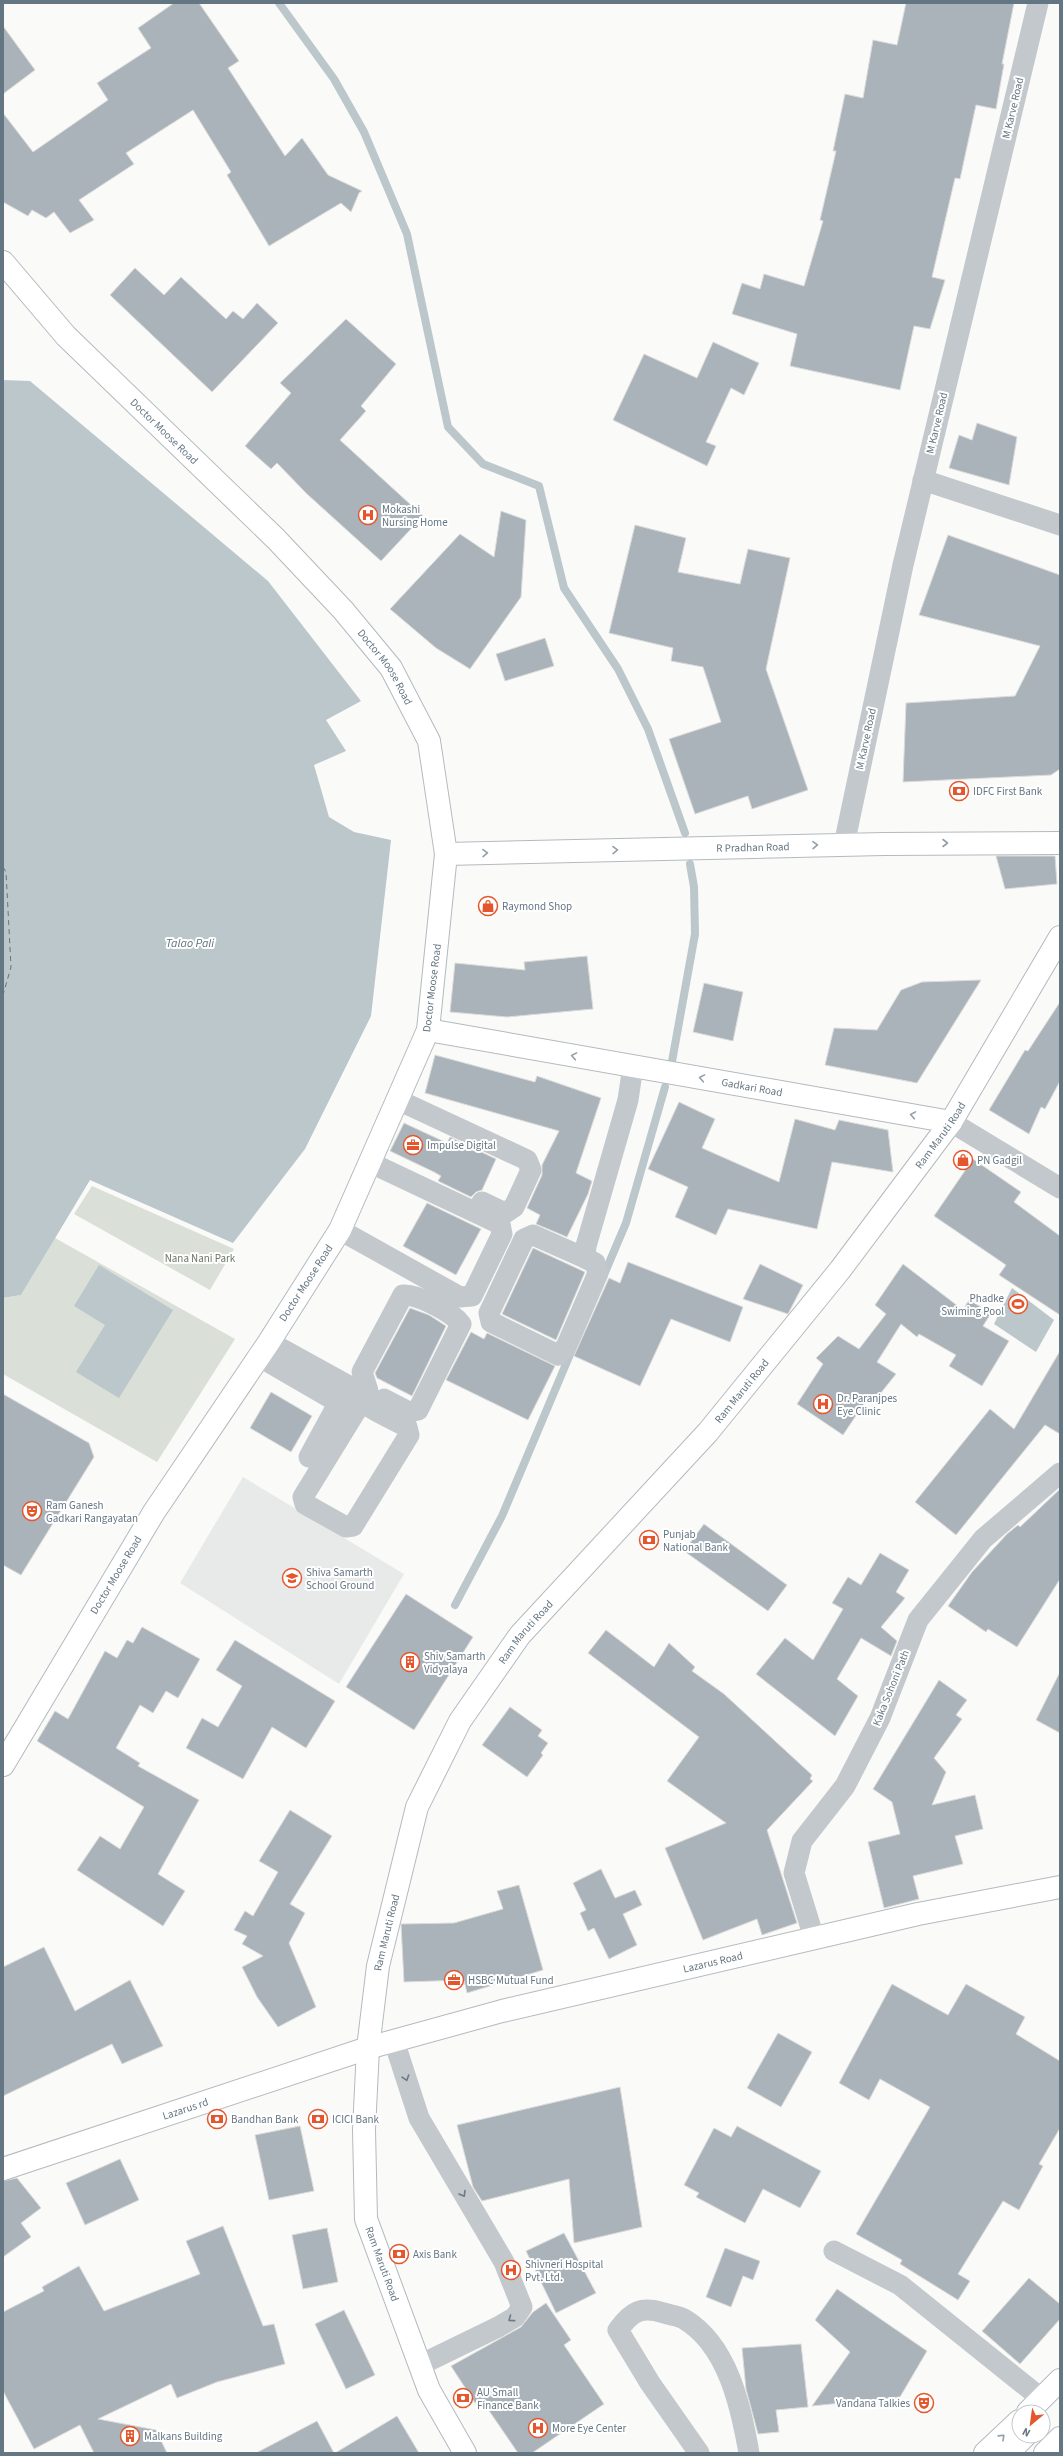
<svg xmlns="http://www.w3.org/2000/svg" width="1063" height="2456" font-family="'Source Sans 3',sans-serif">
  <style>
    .built { fill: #e8e9e9 }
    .green { fill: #dadfd7 }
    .water { fill: #bbc7cb }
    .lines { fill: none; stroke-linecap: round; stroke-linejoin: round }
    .stream { stroke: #bbc7cb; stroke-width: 8 }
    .ferry { stroke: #60757c; stroke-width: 1; stroke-dasharray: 5 4; stroke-linecap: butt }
    .building { fill: #aab3b9; stroke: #dcdcda }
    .secondary-casing { stroke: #b3babf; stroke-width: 24 }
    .primary-casing { stroke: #b5babe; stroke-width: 24 }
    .street { stroke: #c3c8cc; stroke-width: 21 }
    .secondary { stroke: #fff; stroke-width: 22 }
    .primary { stroke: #fff; stroke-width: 22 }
    .oneway { stroke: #939fa8 }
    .oneway2 { stroke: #6a7a87 }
    .labels { text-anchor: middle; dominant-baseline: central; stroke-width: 4; stroke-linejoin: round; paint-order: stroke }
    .street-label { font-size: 11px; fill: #657683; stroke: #fff }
    .poi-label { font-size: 11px; fill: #657683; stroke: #fff; text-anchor: start }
    .park-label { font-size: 11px; fill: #687a64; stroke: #fff }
    .water-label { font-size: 12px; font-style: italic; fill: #60757c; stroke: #fff }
  </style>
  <rect width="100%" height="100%" fill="#fafaf8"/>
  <path class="built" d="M243,1477l161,97 -65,110 -159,-101z"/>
  <g class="green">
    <path d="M92,1186l142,63 -24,41 -136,-76z"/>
    <path d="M55,1238l180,101 -78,123 -154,-88v-76l18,-3z"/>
  </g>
  <g class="water">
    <path d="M3,380l27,1 238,200 93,120 -35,19 20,31 -32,14 15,52 25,15 37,8 -20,176 -66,133 -72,94 -143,-63 -69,115 -18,3z"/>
    <path d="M99,1265l74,45 -54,88 -43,-26 29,-47 -31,-19z"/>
    <path d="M1012,1288l42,32 -18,32 -42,-28z"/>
  </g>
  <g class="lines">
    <g class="stream">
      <path d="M279,3l55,76 30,53 43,102 41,193 35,37 56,22 25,102 54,81 30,60 37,104"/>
      <path d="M671,1067l24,-133 -1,-47 -4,-23"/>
      <path d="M603,1277l23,-54 39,-136"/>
      <path d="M455,1605l47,-89 69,-164"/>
    </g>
    <path class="ferry" d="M3,867l3,5 5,95 -8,28"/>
  </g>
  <g class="building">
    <path d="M174,3h25l40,58 -11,7 57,88 17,-18 26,37 34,16 -3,2 -8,19 -10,-9 -72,43 -42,-71 4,-3 -38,-62 -67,43 8,11 -55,36 15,20 -24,13 -16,-21 -8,6 -14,-8 -4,6 -25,-14v-89l30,39 75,-52 -11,-17 54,-35 -13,-20z"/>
    <path d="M906,3h108l-12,61h2l-8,45 -20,-4 -16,74 -5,-1 -23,99 13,3 -15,49 -16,-3 -14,64 -110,-24 7,-32 -65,-20 10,-31 18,6 4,-15 40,12 19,-65 -3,-1 16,-69h-3l12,-57 18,4 10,-58 24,5z"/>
    <path d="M3,26l32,44 -32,24z"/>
    <path d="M135,268l29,27 17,-18 45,42 7,-8 10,8 14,-16 21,20 -66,69 -102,-97z"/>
    <path d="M346,319l50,45 -35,42 5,5 -26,29 83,76 -42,45 -74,-67 -30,-31 -6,6 -26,-23 46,-53 -11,-10z"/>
    <path d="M713,342l46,21 -15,32 -13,-7 -25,54 10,4 -9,20 -94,-46 31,-66 53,24z"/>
    <path d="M977,423l40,14 -8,48 -60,-17 10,-33 13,5z"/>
    <path d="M501,511l25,9 -5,77 -51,72 -34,-21 -46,-39 70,-75 34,23z"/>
    <path d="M635,525l51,13 -8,34 62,12 8,-35 42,9 -24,111 42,121 -56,19 -4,-13 -53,18 -26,-75 52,-17 -18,-55 -32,-6 2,-13 -64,-15z"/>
    <path d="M948,535l112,40v194l-9,6 -148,7 3,-79 109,-7 25,-50 -121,-31z"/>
    <path d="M545,638l9,28 -49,15 -9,-27z"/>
    <path d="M996,856h59l2,28 -52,5z"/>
    <path d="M587,956l6,53 -86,8 -57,-5 5,-49 70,7 -1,-8z"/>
    <path d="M981,980l-64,103 -92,-18 9,-37 43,2 24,-40 21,-8z"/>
    <path d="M704,983l39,9 -10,49 -40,-9z"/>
    <path d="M1060,1002v79l-15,28 -4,-2 -12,27 -40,-24 36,-60 3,1z"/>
    <path d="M435,1055l100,27 2,-6 64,22 -25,75 16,8 -4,13 -21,43 -31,-13 4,-9 -13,-7 15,-33v-10l17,-34 -134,-38z"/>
    <path d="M679,1102l36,17 -13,29 77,34 16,-63 40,11 4,-10 49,10 5,42 -61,-10 -15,67 -89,-20 -12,26 -41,-18 13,-30 -40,-18z"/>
    <path d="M404,1123l43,20 3,-6 46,22 -14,31 -6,2 -5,5 -33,-16 3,-5 -7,-4 -44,-21z"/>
    <path d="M973,1159l48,33 -7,10 46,34v79l-61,-40 7,-10 -72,-49z"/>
    <path d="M427,1203l54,26 -25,46 -53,-29z"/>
    <path d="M533,1248l52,24 -29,68 -54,-26z"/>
    <path d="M628,1262l115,45 -13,35 -59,-23 -31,67 -66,-30 35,-78 11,5z"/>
    <path d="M760,1264l43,21 -15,29 -45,-15z"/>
    <path d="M903,1264l60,46 6,-10 22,13 -8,13 26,15 -27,45 -33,-20 7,-11 -37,-21 -2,3 -16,-13 -24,38 19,12 -24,30 -5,-5 -24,36 -46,-31 26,-40 -7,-6 22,-22 21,13 27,-35 -11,-9z"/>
    <path d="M410,1308l19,7 17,11 -34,70 -35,-18 -2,-5z"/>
    <path d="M471,1332l13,7 3,-6 68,33 -27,54 -82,-40z"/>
    <path d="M1060,1351v83l-15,-9 -89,110 -41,-33 75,-93 24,20z"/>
    <path d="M271,1392l41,24 -21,36 -41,-24z"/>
    <path d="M3,1394l86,49 5,14 -73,118 -18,-10z"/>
    <path d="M1060,1489v90l-43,68 -29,-18 -2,3 -38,-26 24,-34 35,-38 11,-9 2,2z"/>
    <path d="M704,1524l83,61 -19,26 -84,-60z"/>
    <path d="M880,1553l29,17 -13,22 9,6 -24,29 16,14 -6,15 -30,-18 -24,41 21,17 -23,40 -79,-62 29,-36 28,22 30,-51 -11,-6 16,-26 13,8z"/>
    <path d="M406,1594l67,43 -59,93 -68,-43z"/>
    <path d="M142,1627l58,32 -22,39 -12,-7 -13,22 -13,-8 -24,43 24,15 -2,3 61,34 -41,74 27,17 -22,35 -86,-56 23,-34 20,13 24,-42 -107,-66 18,-30 13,8 37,-68 12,7 10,-18 6,3z"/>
    <path d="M606,1630l48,37 15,-24 26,24 -3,4 32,23 88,81 -2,4 3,2 -46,49 30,93 -35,12 -5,-16 -54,21 -38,-92 61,-25 -59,-42 32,-44 -111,-84z"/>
    <path d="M235,1640l100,61 -29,47 -34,-21 -29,52 -57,-31 16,-30 16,9 24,-41 -26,-16z"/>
    <path d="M1060,1672v61l-24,-13z"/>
    <path d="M939,1680l28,20 -11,15 6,4 -28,39 12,14 -14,33 43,-10 8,34 -28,7 8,28 -50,12 6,23 -35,9 -16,-66 32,-8 -8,-32 -19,-13z"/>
    <path d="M510,1707l32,23 -4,6 10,7 -7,10 2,2 -16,22 -45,-32z"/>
    <path d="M290,1810l42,26 -42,68 15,9 -16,30 27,64 -38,20 -21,-30 -15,-30 21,-11 -21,-12 5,-8 -13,-6 11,-19 8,5 25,-44 -19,-11z"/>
    <path d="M601,1869l14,29 20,-8 7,15 -19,9 14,31 -28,14 -15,-31 -6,3 -8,-18 6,-3 -13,-27z"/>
    <path d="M519,1885l24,85 -76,23 -3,-13 -60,2 -3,-58 53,-1 49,-14 -6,-18z"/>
    <path d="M44,1947l31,64 55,-31 33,66 -41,18 -10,-20 -109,52v-129z"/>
    <path d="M892,1984l56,31 18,-31 59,33 -9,17 44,27v67l-21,36 4,2 -24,44 -16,-9 -45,73 12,7 -12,19 -58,-36 2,-4 -46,-26 74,-127 -50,-28 -11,21 -30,-17z"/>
    <path d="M778,2033l34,19 -31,55 -34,-19z"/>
    <path d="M620,2087l22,140 -68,16 -5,-64 -87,22 -9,-14 -16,-62z"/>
    <path d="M300,2126l14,65 -45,9 -14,-65z"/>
    <path d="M737,2126l84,45 -21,37 -37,-19 -18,34 -49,-26 3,-4 -15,-8 30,-57 17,9z"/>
    <path d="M120,2159l19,41 -54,25 -19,-42z"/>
    <path d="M17,2178l24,30 -20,15 10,14 -28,20v-76z"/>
    <path d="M223,2226l40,100 11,-2 11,40 -68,18 -40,16 -6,-14 -73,35 58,11 11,23h-73l-14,-28 -46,24 -31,-58v-79l41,-21 -2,-4 37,-21 25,45 96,-37 -14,-33z"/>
    <path d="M327,2228l11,54 -35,7 -11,-54z"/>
    <path d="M564,2233l32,60 -40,20 -30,-62z"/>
    <path d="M725,2248l35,13 -7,19 -10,-4 -12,31 -25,-10z"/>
    <path d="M1029,2278l31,26v15l-40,45 -38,-33z"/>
    <path d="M837,2289l90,62 -27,46 -88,9 38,-54 -35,-32z"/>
    <path d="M546,2303l25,37 -7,5 40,59 -72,49h-14l-37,-54 -6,4 -24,-37 70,-39 12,-15z"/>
    <path d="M344,2310l31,65 -29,14 -31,-65z"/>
    <path d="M801,2344l7,63 -32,3 3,22 -21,2 -12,-45 -4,-41z"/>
    <path d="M397,2416l22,37h-84z"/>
    <path d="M317,2421l17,32h-78z"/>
  </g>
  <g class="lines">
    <defs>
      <g id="secondary">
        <path id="s1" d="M3,262l63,74 210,203 67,71 48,58 38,73 17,113 -18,176 -88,200 -71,112 -115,170 -151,253"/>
        <path id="s2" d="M446,854l438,-10 176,-1"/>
        <path id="s3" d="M428,1030l523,92"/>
        <path id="s4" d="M3,2169l365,-121 134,-37 416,-97 142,-27"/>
        <path id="s5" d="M465,2453l-36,-63 -63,-171 -2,-89 4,-82 10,-82 39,-159 43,-86 60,-86 188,-203 132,-162 111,-148 109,-185"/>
      </g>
      <g id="primary">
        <path d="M1028,2412l32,-32"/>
        <path d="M985,2453l34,-32"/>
        <path d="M1008,2453l17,-17"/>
        <path d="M1045,2453l15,-15"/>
      </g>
    </defs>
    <use href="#secondary" class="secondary-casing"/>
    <use href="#primary" class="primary-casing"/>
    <g class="street">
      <path d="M923,480l137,45"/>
      <path d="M844,845l59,-280 135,-562"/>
      <path d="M398,1100l129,60 4,10 -17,37 -9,6 -23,-11"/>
      <path d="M951,1122l109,66"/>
      <path d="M340,1230l120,67 12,-1 30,-62 -2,-10 -129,-61"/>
      <path d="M585,1258l-52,-23 -9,4 -35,74 2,9 67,33 8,-8 32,-74 -3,-10 -10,-5 1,-12 42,-146 5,-34"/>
      <path d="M269,1342l78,43c10,20 40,31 60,42l2,8 -56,91 -7,1 -41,-23 -2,-7 59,-96"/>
      <path d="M258,1356l81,47"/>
      <path d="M368,1391l-6,-19 41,-77c15,-1 49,17 58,29l-43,86 -9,2 -25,-13"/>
      <path d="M309,1457l36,-66"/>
      <path d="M814,1938l-20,-65 8,-32 43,-55 35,-68 38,-98 65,-81 77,-66"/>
      <path d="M394,2041l25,77 85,144 18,45 -7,10 -17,10 -78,38"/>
      <path d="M834,2251l66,34 142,114"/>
      <path d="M699,2453l-49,-70 -32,-53c14,-19 23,-24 46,-17 6,2 15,3 20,6 44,26 57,88 65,134"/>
    </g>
    <use href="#secondary" class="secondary"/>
    <use href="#primary" class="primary"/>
  </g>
  <defs><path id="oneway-chevron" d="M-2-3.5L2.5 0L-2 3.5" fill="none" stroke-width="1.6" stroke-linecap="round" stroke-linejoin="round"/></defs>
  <g class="oneway">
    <use href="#oneway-chevron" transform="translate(945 843)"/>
    <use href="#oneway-chevron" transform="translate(815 845) rotate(-1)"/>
    <use href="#oneway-chevron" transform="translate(615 850) rotate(-1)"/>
    <use href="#oneway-chevron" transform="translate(485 853) rotate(-1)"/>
    <use href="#oneway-chevron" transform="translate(574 1056) rotate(-170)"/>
    <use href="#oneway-chevron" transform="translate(702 1078) rotate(-170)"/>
    <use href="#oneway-chevron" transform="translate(913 1115) rotate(-170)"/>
    <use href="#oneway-chevron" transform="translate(1002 2437) rotate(-44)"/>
  </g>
  <g class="oneway2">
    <use href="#oneway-chevron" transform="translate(406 2078) rotate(72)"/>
    <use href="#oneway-chevron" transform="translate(463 2194) rotate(59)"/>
    <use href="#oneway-chevron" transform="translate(511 2319) rotate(144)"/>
  </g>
  <defs>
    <symbol id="hospital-ring" viewBox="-11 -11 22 22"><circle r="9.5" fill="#fff" stroke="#e4572e" stroke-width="1.5"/><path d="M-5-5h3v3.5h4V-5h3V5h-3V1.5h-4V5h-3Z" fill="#e4572e"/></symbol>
    <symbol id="bank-ring" viewBox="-11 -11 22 22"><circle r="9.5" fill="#fff" stroke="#e4572e" stroke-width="1.5"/><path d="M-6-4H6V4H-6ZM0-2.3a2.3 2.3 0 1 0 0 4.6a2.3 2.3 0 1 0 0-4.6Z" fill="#e4572e"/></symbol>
    <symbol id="shop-ring" viewBox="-11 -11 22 22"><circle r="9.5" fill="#fff" stroke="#e4572e" stroke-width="1.5"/><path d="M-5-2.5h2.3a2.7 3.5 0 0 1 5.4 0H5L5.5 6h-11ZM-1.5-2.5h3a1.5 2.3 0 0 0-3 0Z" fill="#e4572e"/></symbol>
    <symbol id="office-ring" viewBox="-11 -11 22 22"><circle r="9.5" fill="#fff" stroke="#e4572e" stroke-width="1.5"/><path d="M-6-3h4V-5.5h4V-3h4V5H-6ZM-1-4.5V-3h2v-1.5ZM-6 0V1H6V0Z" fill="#e4572e"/></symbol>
    <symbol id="stadium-ring" viewBox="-11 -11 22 22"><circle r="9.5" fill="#fff" stroke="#e4572e" stroke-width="1.5"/><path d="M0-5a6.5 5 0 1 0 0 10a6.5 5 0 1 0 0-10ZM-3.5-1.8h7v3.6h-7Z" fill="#e4572e"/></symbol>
    <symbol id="theatre-ring" viewBox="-11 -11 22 22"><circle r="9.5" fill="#fff" stroke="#e4572e" stroke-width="1.5"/><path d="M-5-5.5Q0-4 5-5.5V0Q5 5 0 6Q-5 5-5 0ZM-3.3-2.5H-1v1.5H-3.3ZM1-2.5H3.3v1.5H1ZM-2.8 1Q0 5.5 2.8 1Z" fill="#e4572e"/></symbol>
    <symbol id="school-ring" viewBox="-11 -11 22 22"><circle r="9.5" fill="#fff" stroke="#e4572e" stroke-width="1.5"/><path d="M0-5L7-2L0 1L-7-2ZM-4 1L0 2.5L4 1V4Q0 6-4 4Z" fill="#e4572e"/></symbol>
    <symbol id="building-ring" viewBox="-11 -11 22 22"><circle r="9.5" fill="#fff" stroke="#e4572e" stroke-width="1.5"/><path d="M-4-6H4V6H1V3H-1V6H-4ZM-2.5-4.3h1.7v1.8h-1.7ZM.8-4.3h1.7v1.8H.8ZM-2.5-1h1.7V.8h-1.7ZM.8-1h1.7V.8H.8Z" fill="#e4572e"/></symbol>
  </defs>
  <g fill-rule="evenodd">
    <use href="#hospital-ring" x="357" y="504" width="22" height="22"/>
    <use href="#bank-ring" x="948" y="780" width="22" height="22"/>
    <use href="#shop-ring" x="477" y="895" width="22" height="22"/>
    <use href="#office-ring" x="402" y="1134" width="22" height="22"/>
    <use href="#shop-ring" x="952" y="1149" width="22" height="22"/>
    <use href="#stadium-ring" x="1007" y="1293" width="22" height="22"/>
    <use href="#hospital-ring" x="812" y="1393" width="22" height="22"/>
    <use href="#theatre-ring" x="21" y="1500" width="22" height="22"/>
    <use href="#bank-ring" x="638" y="1529" width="22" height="22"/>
    <use href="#school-ring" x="281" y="1567" width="22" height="22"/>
    <use href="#building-ring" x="399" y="1651" width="22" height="22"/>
    <use href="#office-ring" x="443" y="1969" width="22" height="22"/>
    <use href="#bank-ring" x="206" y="2108" width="22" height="22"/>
    <use href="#bank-ring" x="307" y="2108" width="22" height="22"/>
    <use href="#bank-ring" x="388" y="2243" width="22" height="22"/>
    <use href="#hospital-ring" x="500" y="2259" width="22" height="22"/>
    <use href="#bank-ring" x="452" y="2387" width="22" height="22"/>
    <use href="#theatre-ring" x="913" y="2392" width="22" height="22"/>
    <use href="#hospital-ring" x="527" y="2417" width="22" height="22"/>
    <use href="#building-ring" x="119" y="2425" width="22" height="22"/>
  </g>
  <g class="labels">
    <g class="street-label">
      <text transform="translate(1013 108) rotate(-77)">M Karve Road</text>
      <text transform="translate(937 423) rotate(-77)">M Karve Road</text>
      <text stroke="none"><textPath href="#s1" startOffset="234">Doctor Moose Road</textPath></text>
      <text stroke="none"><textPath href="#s1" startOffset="558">Doctor Moose Road</textPath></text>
      <text transform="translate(866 739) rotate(-78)">M Karve Road</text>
      <text stroke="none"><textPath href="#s2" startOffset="307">R Pradhan Road</textPath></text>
      <text transform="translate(432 988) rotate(-83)">Doctor Moose Road</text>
      <text stroke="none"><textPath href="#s3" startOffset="329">Gadkari Road</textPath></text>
      <text stroke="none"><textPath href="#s5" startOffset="1527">Ram Maruti Road</textPath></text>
      <text transform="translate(306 1283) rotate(-57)">Doctor Moose Road</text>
      <text stroke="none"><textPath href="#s5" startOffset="1203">Ram Maruti Road</textPath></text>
      <text transform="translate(116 1575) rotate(-59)">Doctor Moose Road</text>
      <text stroke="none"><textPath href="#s5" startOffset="879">Ram Maruti Road</textPath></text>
      <text transform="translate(891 1688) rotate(-68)">Kaka Sohoni Path</text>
      <text stroke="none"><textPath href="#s5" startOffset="543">Ram Maruti Road</textPath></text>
      <text stroke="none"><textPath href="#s4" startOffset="740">Lazarus Road</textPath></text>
      <text stroke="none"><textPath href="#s4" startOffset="192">Lazarus rd</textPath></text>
      <text transform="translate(382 2264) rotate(70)">Ram Maruti Road</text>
    </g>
    <g class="poi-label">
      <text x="382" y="509">Mokashi<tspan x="382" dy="13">Nursing Home</tspan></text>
      <text x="973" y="791">IDFC First Bank</text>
      <text x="502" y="906">Raymond Shop</text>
      <text x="427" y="1145">Impulse Digital</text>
      <text x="977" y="1160">PN Gadgil</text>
      <text x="1004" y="1298" text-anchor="end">Phadke<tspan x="1004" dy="13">Swiming Pool</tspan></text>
      <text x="837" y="1398">Dr. Paranjpes<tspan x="837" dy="13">Eye Clinic</tspan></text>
      <text x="46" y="1505">Ram Ganesh<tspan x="46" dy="13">Gadkari Rangayatan</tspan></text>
      <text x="663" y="1534">Punjab<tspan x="663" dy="13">National Bank</tspan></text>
      <text x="306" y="1572">Shiva Samarth<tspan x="306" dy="13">School Ground</tspan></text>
      <text x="424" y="1656">Shiv Samarth<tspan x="424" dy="13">Vidyalaya</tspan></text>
      <text x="468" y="1980">HSBC Mutual Fund</text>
      <text x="231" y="2119">Bandhan Bank</text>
      <text x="332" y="2119">ICICI Bank</text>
      <text x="413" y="2254">Axis Bank</text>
      <text x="525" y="2264">Shivneri Hospital<tspan x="525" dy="13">Pvt. Ltd.</tspan></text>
      <text x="477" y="2392">AU Small<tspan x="477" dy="13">Finance Bank</tspan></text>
      <text x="910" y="2403" text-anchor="end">Vandana Talkies</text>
      <text x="552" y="2428">More Eye Center</text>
      <text x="144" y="2436">Malkans Building</text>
    </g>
    <g class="park-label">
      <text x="200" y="1258">Nana Nani Park</text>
    </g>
    <g class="water-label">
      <text x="190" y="943">Talao Pali</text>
    </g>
  </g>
  <rect width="1063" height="2456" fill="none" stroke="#657683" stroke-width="8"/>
  <g transform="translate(1031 2424) rotate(209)"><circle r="19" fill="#ffffff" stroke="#c1c8cd"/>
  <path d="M0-3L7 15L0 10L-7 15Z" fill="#e4572e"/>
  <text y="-6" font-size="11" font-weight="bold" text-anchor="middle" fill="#657683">N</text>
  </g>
</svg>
